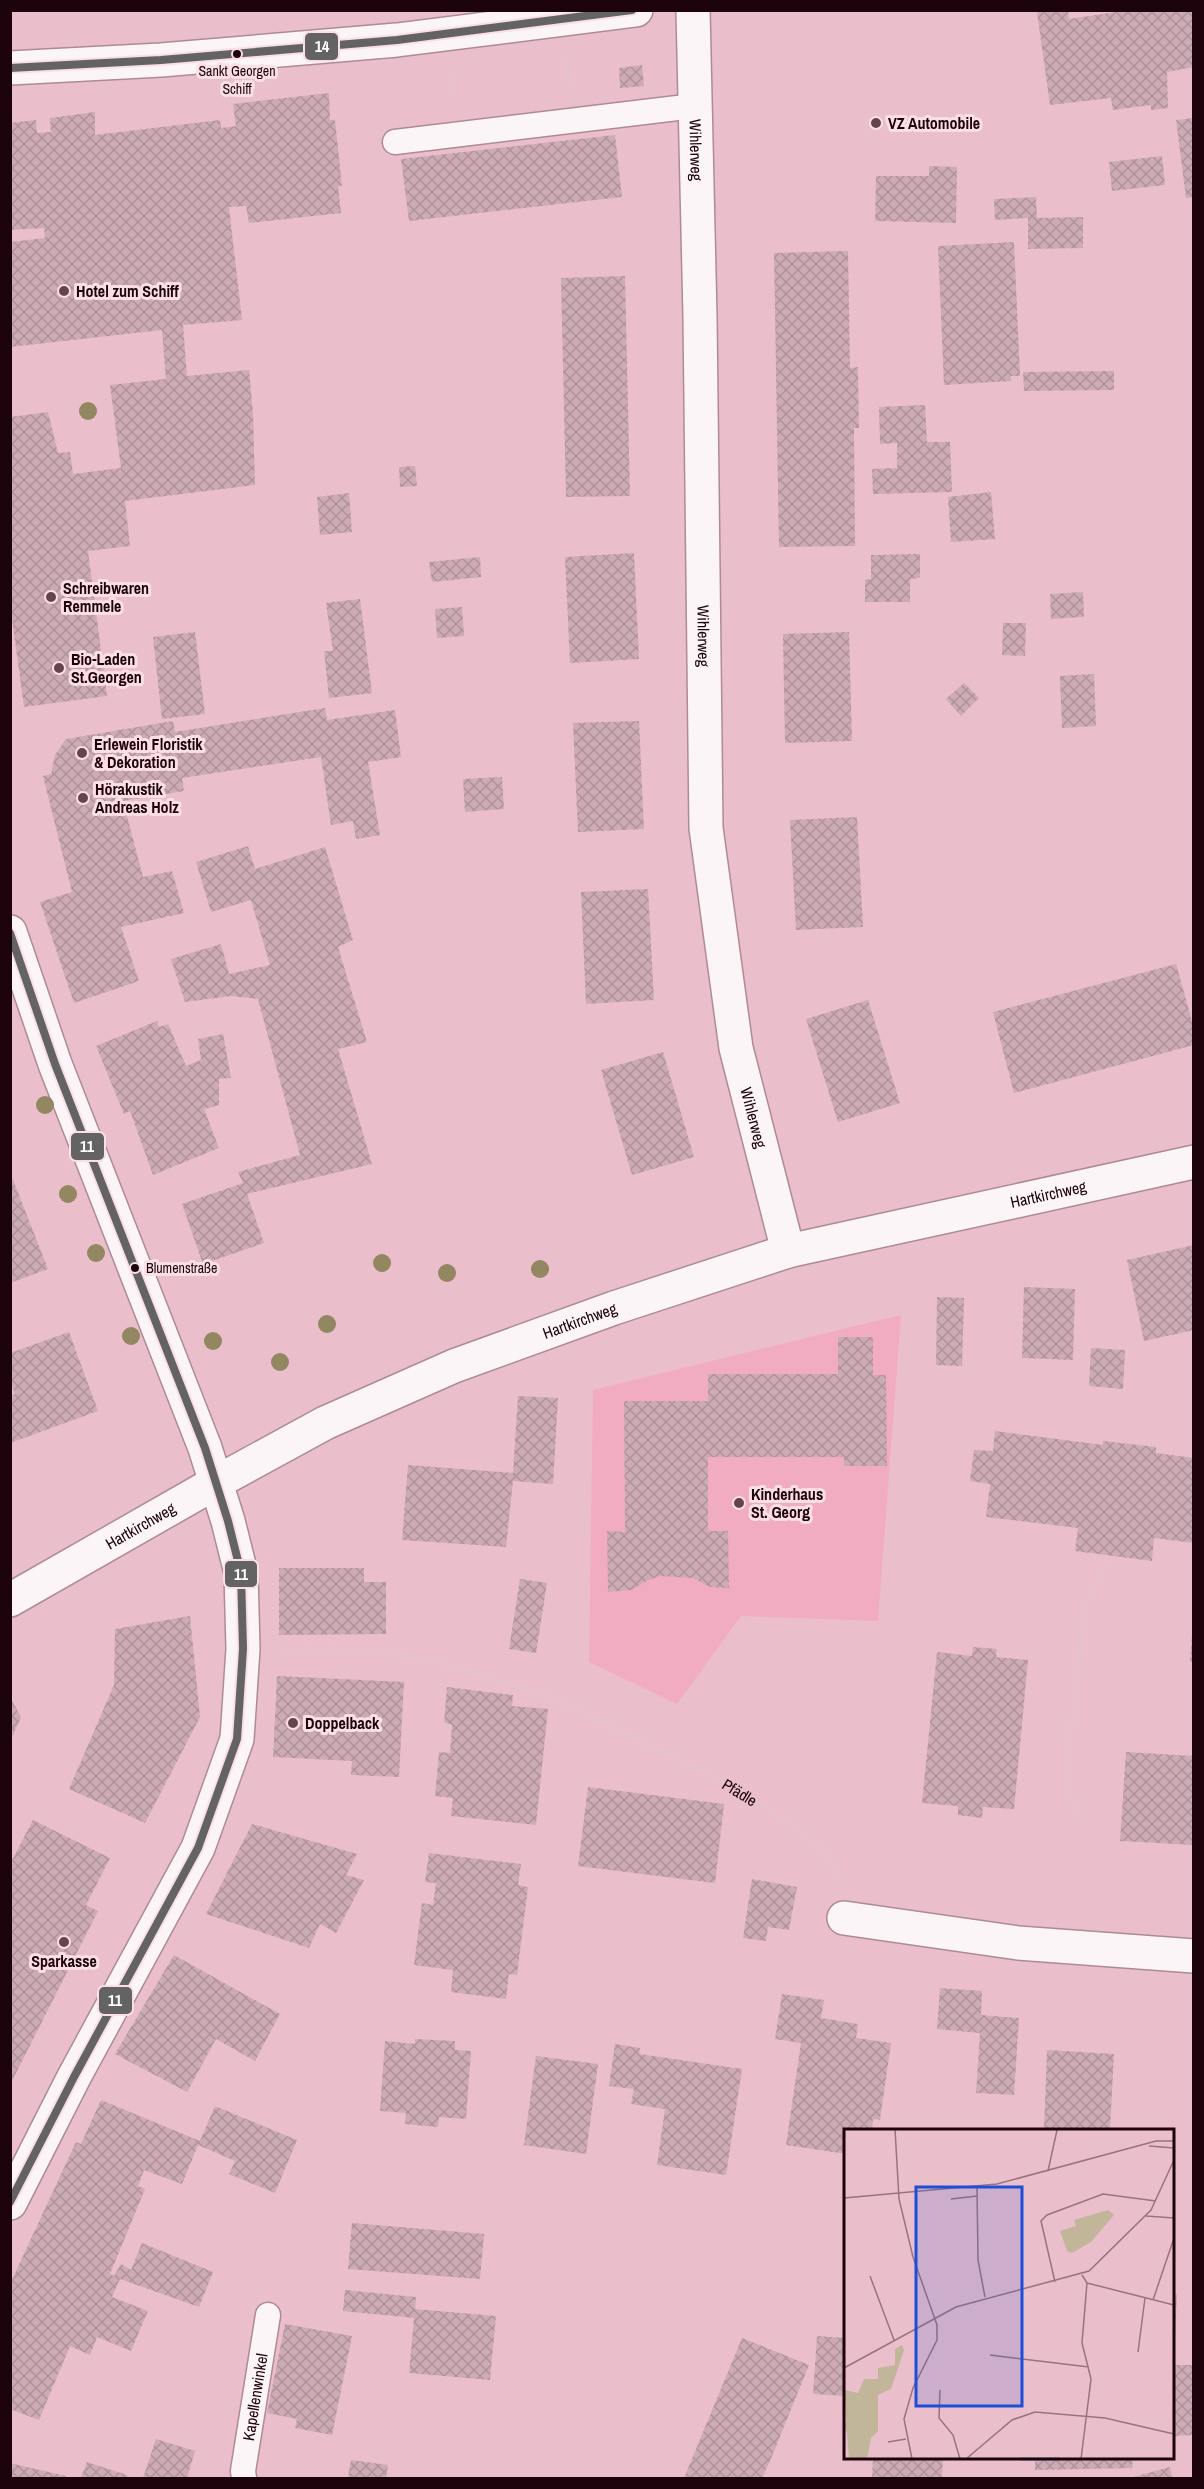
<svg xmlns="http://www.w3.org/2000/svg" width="1204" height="2489" font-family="'Archivo Narrow',sans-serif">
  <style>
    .built { fill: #f2acc1 }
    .building { fill: url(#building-cross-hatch) }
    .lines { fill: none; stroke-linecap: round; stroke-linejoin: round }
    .service-casing { stroke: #ad8b96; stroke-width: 27 }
    .minor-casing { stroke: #ad8b96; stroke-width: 36 }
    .tertiary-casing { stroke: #ad8b96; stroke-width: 36 }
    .path { stroke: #d8cace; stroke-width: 4; stroke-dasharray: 1.5 4.5; stroke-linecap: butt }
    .service { stroke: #fcf5f7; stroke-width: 24 }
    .minor { stroke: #fcf5f7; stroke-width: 33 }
    .tertiary { stroke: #fcf5f7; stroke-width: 33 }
    .bus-1-casing { stroke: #fadfe6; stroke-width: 12 }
    .bus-2-casing { stroke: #fadfe6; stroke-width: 12 }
    .bus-1 { stroke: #646363; stroke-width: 8 }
    .bus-2 { stroke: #646363; stroke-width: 8 }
    .tree { fill: #928760 }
    .bus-dot { fill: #1d030c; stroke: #fadfe6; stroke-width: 2 }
    .poi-dot { fill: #65444f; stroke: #fadfe6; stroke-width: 2 }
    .labels { text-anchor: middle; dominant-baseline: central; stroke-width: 6; stroke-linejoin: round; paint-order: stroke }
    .bus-label { font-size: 14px; fill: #1d030c; stroke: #fadfe6 }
    .poi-label { font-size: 16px; font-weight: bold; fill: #1d030c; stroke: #fadfe6; text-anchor: start }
    .street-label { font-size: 16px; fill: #1d030c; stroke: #fadfe6 }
    .inset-river { fill: none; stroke: #82a3c6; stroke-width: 3 }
    .inset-road { fill: none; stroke: #99737f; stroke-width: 1.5 }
    .view { fill: #1d4ed8; fill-opacity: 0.15; stroke: #1d4ed8; stroke-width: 3 }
    .inset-edge { fill: none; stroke: #1d030c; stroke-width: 3 }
    .line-badge { stroke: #fadfe6; stroke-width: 2 }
    .badge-label { font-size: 16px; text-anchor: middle; font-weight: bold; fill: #fff }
  </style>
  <defs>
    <pattern id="building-cross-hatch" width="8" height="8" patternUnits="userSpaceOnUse" patternTransform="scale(1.5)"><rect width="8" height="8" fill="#cdabb5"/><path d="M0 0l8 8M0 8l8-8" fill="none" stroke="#b0929a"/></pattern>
  </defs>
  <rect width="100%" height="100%" fill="#ebbecb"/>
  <path class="built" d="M901,1315l-23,306 -137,-5 -64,88 -88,-42 4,-272z"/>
  <g class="building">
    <path d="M1049,10h19l1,9 60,-9h65v57l-27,5 1,36 -17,2v-5l-38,5 -2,-12 -61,7 -13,-93z"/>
    <path d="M642,65l2,21 -24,2 -1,-20z"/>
    <path d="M329,93l1,27h5l7,66h-4l3,27 -92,10 -3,-17 -17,1 13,113 -59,5 4,51 62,-6 4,43 2,72 -130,16 5,45 -42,5 19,145 -83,11 -14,-103v-187l38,-5 10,41 12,-1 3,22 48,-6 -11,-83 56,-6 -4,-49 -152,17v-105l35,-4 -1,-10 -34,2v-107l26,-3 1,13 14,-1 -1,-14 45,-6v23l125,-15 1,8 15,-2 -3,-22z"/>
    <path d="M1194,118v79l-8,1 -10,-78z"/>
    <path d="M615,135l7,62 -213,24 -8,-62z"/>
    <path d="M1162,156l3,29 -53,6 -3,-29z"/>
    <path d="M929,166l28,1 -1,56 -81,-2 1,-45h53z"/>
    <path d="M1036,197l1,21 46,-1v31l-55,1v-31l-33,2 -1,-21z"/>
    <path d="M1014,242l6,134h-9v5l-67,4 -6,-139z"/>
    <path d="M848,251l2,117 8,-1 1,61h-5l1,118 -76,1 -5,-294z"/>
    <path d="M625,276l5,220 -64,1 -5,-219z"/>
    <path d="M1114,371v19l-90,1 -1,-19z"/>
    <path d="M925,405l2,37h23l2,50 -79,2 -1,-25 25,-1v-25l-17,1 -1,-37z"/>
    <path d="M415,466l2,20 -17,1 -1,-20z"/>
    <path d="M991,492l4,47 -44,3 -3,-45z"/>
    <path d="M349,493l3,39 -32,3 -3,-38z"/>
    <path d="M634,553l5,106 -69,4 -5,-106z"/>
    <path d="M920,554v24l-10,1v23h-45v-22l6,-1v-24z"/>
    <path d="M480,557l1,20 -49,5 -3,-20z"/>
    <path d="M1083,592l1,25 -33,2 -1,-25z"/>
    <path d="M360,599l12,94 -43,5 -5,-47h9l-7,-48z"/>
    <path d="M462,607l2,29 -27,2 -2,-29z"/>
    <path d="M1003,623h23l-1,33 -23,-1z"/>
    <path d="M195,632l10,82 -43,5 -9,-82z"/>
    <path d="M849,632l3,109 -67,2 -2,-109z"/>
    <path d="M1094,674l2,52 -34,2 -2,-52z"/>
    <path d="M964,683l15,15 -18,18 -15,-17z"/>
    <path d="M325,708l2,12 68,-10 6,47 -33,5 12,73 -24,4 -3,-18 -22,4 -10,-68 -139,21 2,13 -61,10 20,76 29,-6 12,42 -63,14 18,54 -65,22 -34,-101 32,-10 -29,-116 8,-2 4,-19 11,-16 107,-18 2,11z"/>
    <path d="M639,721l5,108 -66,3 -5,-109z"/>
    <path d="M502,777l2,32 -39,3 -2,-33z"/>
    <path d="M857,817l6,110 -67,3 -6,-110z"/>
    <path d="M248,846l7,23 70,-22 28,93 -15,7 29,95 -29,7 34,115 -125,30 17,49 -61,21 -21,-60 61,-21 -5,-11 62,-17 -42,-156 -27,-3 -46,6 -14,-43 50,-15 8,30 41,-9 -19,-65 -40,12 -15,-50z"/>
    <path d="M648,889l6,111 -68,4 -5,-112z"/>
    <path d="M1176,964l18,64v17l-180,48 -21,-81z"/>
    <path d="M868,1000l32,103 -62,19 -32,-103z"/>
    <path d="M157,1021l2,6 9,-3 18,42 15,-6 -3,-21 25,-5 8,44 -12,1v26l-15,4 15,39 -66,27 -23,-64 -6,3 -28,-68z"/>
    <path d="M663,1052l31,105 -62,18 -31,-105z"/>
    <path d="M10,1172l38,97 -38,14z"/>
    <path d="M1194,1245v85l-50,11 -17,-81z"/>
    <path d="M1024,1287l51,2 -2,71 -51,-2z"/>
    <path d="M937,1297l27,1 -2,68 -26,-1z"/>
    <path d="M69,1332l29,79 -88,32v-47l5,-2 -5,-13v-28z"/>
    <path d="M838,1337h35v38h13l1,91h-43v-9h-136v74h20l1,57 -19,-1 -17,-9 -33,-2 -16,6 -12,8 -24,2 -1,-61 18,1 -1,-131h84v-27h130z"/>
    <path d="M1091,1348l34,2 -2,39 -34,-3z"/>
    <path d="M518,1396l40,2 -5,86 -40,-3 -7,66 -104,-7 6,-75 105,8z"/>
    <path d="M995,1431l108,14v-4l53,6v6l38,5v85l-40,-5 -2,23 -77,-10 3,-23 -92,-11 4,-33 -20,-3 4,-31 19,1z"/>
    <path d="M279,1568h85v14h22v52l-107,1z"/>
    <path d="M520,1579l27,4 -11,70 -27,-4z"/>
    <path d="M190,1616l10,101 -55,106 -76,-34 45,-104 1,-56z"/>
    <path d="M1192,1634h2v28h-4z"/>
    <path d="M973,1647l24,2 -1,8 32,3 -14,149 -31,-2 -1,11 -24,-3v-9l-36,-3 15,-151 35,4z"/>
    <path d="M277,1676l127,6 -5,95 -48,-2 1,-14 -79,-4z"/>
    <path d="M447,1687l66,8 -1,11 36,3 -12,116 -85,-9 2,-18 -18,-2 4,-44 11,1 2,-28 -8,-3z"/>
    <path d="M10,1697l11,20 -11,25z"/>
    <path d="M1126,1752l68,4v89l-74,-4z"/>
    <path d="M588,1787l136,17 -9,79 -137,-17z"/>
    <path d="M33,1820l77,38 -24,47 12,6 -88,174v-221z"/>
    <path d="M252,1824l105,30 -11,21 18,5 -28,53 -16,-9 -11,24 -103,-34z"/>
    <path d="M429,1853l92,11 -3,21 10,2 -11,88 -8,-1 -3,25 -55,-7 2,-22 -39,-5 8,-62 11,2 3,-22 -11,-1z"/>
    <path d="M752,1879l45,8 -8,43 -21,-3 -2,14 -23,-3z"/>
    <path d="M174,1955l106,59 -25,47 -39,-22 -29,53 -72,-38z"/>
    <path d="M940,1988l42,3 -1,24 38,3 -5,77 -38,-2 4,-60 -43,-4z"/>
    <path d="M782,1994l42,6 -3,18 37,6 -2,14 35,5 -11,77 -7,-1 -1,11h-26v24l-60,-9 15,-102 -26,-4z"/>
    <path d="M415,2039l40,2v9l16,1 -5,68 -27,-2 -1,10 -33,-3 1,-11 -26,-2 5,-70 30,3z"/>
    <path d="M615,2044l25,4 -1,6 103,15 -16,106 -69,-10 8,-56 -34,-5 3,-15 -25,-3z"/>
    <path d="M1047,2050l67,4 -4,76h-66z"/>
    <path d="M536,2056l62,8 -12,90 -62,-9z"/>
    <path d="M101,2100l99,41 15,-35 82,34 -22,53 -46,-19 6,-13 -37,-16 -16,39 -38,-14 -6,16 7,3 -35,85 4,2 7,-12 10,6 11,-27 71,29 -14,35 -79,-28 -8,18 36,14 -17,40 -34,-14 -7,18 -20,-9 -31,74 -29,-11v-125l66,-142 5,2z"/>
    <path d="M352,2223l132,11 -4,45 -132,-10z"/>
    <path d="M345,2290l71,7 -1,12 81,7 -6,64 -81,-7 5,-55 -71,-7z"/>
    <path d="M1173,2294h4l-2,46 -2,-1z"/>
    <path d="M285,2324l67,12 -20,99 -37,-7 2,-9 -30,-6z"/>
    <path d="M817,2336l29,2v58l-33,-2z"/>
    <path d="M742,2338l67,27 -39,96 -8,17h-78z"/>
    <path d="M1173,2365h21v70l-21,1z"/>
    <path d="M156,2439l39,12 -8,27h-44z"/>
    <path d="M873,2458h70l-1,20h-70z"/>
    <path d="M1035,2458h98l-1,10 -97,2z"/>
    <path d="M351,2460l37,5 -2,13h-38z"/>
    <path d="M87,2462l40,13 -1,3h-45z"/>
    <path d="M10,2463l56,13 -1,2h-55z"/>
    <path d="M1170,2467l2,11h-42z"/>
  </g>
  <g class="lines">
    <defs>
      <g id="service">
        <path d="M395,142l299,-36"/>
        <path id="s2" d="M244,2478l-1,-7 25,-156"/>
      </g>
      <g id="minor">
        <path id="s3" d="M693,10l7,307 6,511 30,220 52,203"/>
        <path d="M10,932l45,132 150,384 23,73 13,52 2,76 -6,90 -39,109 -124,229 -64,126"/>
        <path id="s4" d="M10,1600l205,-117 110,-60 129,-57 160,-58 174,-57 406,-89"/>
        <path d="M844,1918l174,25 176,13"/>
      </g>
      <path id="tertiary" d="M10,68l151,-8 236,-20 239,-30"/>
    </defs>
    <use href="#service" class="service-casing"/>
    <use href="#minor" class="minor-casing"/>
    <use href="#tertiary" class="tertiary-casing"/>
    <g class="path">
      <path d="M566,63l3,19"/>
      <path d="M449,76l1,19"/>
      <path id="s1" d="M286,1649h65l90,13 110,35 167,82 72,44 42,35 4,20"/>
      <path d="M1074,1811l-7,-34 17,-170 27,-51"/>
    </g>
    <use href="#service" class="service"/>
    <use href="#minor" class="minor"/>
    <use href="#tertiary" class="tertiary"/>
    <defs>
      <path id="bus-1" d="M10,68l151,-8 236,-20 235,-30"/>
      <path id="bus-2" d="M10,933l45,131 150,384 23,73 13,52 2,76 -6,90 -39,109 -124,229 -64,125"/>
    </defs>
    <use href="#bus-1" class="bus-1-casing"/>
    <use href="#bus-2" class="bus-2-casing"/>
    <use href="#bus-1" class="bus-1"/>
    <use href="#bus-2" class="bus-2"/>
  </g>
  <g class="tree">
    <circle cx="88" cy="411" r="9"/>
    <circle cx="45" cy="1105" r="9"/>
    <circle cx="68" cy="1194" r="9"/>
    <circle cx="96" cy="1253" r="9"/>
    <circle cx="382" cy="1263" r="9"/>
    <circle cx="540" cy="1269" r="9"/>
    <circle cx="447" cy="1273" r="9"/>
    <circle cx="327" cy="1324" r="9"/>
    <circle cx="131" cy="1336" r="9"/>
    <circle cx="213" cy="1341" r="9"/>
    <circle cx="280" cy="1362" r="9"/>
  </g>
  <g class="bus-dot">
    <circle cx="237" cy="54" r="5"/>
    <circle cx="135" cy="1268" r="5"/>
  </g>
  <g class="poi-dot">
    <circle cx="876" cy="123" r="6"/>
    <circle cx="64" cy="291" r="6"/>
    <circle cx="51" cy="597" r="6"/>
    <circle cx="59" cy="668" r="6"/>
    <circle cx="82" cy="753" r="6"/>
    <circle cx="83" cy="798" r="6"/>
    <circle cx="739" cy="1503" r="6"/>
    <circle cx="293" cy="1723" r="6"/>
    <circle cx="64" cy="1942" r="6"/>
  </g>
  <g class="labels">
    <g class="bus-label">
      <text x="237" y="71">Sankt Georgen<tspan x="237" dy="18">Schiff</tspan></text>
      <text x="146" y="1268" text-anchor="start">Blumenstraße</text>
    </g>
    <g class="poi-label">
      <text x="888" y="123">VZ Automobile</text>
      <text x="76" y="291">Hotel zum Schiff</text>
      <text x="63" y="588">Schreibwaren<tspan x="63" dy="18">Remmele</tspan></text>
      <text x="71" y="659">Bio-Laden<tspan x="71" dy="18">St.Georgen</tspan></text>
      <text x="94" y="744">Erlewein Floristik<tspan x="94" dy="18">&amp; Dekoration</tspan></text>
      <text x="95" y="789">Hörakustik<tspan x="95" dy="18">Andreas Holz</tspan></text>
      <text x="751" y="1494">Kinderhaus<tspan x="751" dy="18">St. Georg</tspan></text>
      <text x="305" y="1723">Doppelback</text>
      <text x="64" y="1961" text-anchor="middle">Sparkasse</text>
    </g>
    <g class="street-label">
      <text stroke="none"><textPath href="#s3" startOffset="140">Wihlerweg</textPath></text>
      <text stroke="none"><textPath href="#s3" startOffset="626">Wihlerweg</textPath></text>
      <text stroke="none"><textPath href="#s3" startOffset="1112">Wihlerweg</textPath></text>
      <text stroke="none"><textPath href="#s4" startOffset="1122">Hartkirchweg</textPath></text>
      <text stroke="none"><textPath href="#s4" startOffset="636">Hartkirchweg</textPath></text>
      <text stroke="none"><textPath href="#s4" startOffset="150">Hartkirchweg</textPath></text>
      <text stroke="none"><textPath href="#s1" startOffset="483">Pfädle</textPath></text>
      <text stroke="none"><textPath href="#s2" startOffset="82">Kapellenwinkel</textPath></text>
    </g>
  </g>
  <g transform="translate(844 2129)">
    <rect width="330" height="330" fill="#ebbecb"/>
    <path d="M264,81l6,5 -23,27 -19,11 -5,-2 -7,-20 16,-5 -2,-6zM58,216l2,5 -13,39 -13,6v36l-7,7 -4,21h-18l-5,-69 14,3 6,-14h14v-11l17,-3v-16z" fill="#c1b69a"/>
    <path d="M3,292l6,2 16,5 -5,9 -17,-4 -3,-10z" fill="#c1b69a"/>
    <path class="inset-river" d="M176,330h40"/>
    <path class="inset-road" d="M51,0l4,70 14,58 24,68v15l-24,48 -9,31 8,40M305,17l25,2M204,42l9,-41M133,58l1,73 7,37M0,69l153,-14 159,-43h18M107,70l26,-3M302,87l28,2M26,147l24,64M211,153l-14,-61 6,-6 56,-21 53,7M243,154l87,22M309,171l21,-62M294,223l7,-54M146,226l99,12M0,239l112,-61 133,-36 62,-61 23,-50M96,261l-1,28 14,17 7,24M44,313l18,-3M122,330l46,-39 23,-8 70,6 69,16M237,330l10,-80 -9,-36 5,-60 -5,-8"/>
    <path class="view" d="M72,58h106v219h-106z"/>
    <rect width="330" height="330" class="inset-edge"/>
  </g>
  <g class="line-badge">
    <rect x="304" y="32" width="35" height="29" rx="6" fill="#646363"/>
    <rect x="70" y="1132" width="35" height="29" rx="6" fill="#646363"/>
    <rect x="224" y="1560" width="34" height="28" rx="6" fill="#646363"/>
    <rect x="98" y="1986" width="35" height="29" rx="6" fill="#646363"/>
  </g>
  <g class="badge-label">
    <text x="322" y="52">14</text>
    <text x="87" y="1152">11</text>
    <text x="241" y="1580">11</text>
    <text x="115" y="2006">11</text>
  </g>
  <rect width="1204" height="2489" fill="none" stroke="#1d030c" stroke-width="24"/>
</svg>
